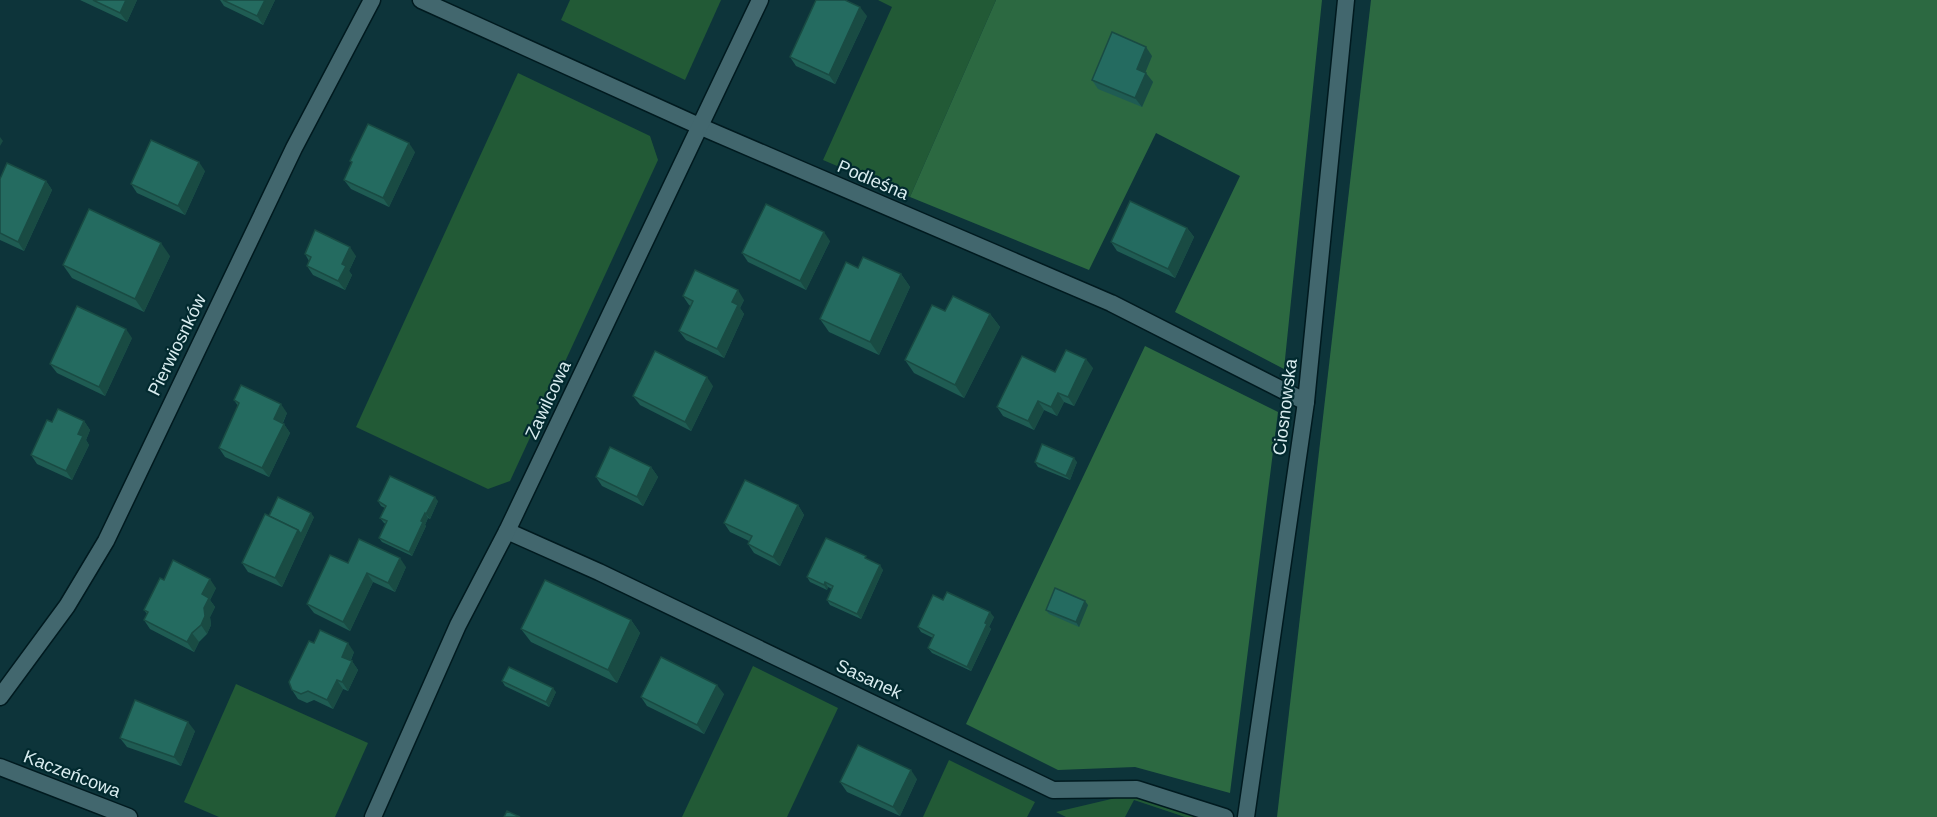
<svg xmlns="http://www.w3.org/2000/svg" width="1937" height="817" font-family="Arial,sans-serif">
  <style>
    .green { fill: #225a36 }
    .forest { fill: #2c6941 }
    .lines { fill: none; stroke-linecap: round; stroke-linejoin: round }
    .minor-casing { stroke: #001a1f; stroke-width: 19 }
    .minor { stroke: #42676e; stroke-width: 16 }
    .wall { fill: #1f5c53 }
    .shaded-wall { fill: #194b43 }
    .building { fill: #246b60; stroke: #194b43; stroke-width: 1.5 }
    .labels { text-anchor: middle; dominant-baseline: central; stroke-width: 4.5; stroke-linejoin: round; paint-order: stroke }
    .street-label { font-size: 18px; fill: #d8ecef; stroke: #022a2f }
  </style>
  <rect width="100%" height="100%" fill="#0d343a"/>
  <g class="green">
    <path d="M570,0h151l-36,80 -124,-60z"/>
    <path d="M878,0h118l-86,197 -87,-37 69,-153z"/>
    <path d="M518,73l132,63 8,24 -148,321 -22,8 -132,-62z"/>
    <path d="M753,666l85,42 -51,109h-105z"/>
    <path d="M236,684l132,59 -33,74h-116l-35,-15z"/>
    <path d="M949,760l86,42 -8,15h-104z"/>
    <path d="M1124,796h18l63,21h-20l-51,-17 -9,17h-59l-10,-5z"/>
  </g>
  <g class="forest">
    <path d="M996,0h326l-38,369 -109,-57 65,-136 -84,-43 -67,137 -179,-73z"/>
    <path d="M1371,0h566v817h-660z"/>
    <path d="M1145,346l133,66 -48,381 -95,-26 -77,3 -92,-46z"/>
  </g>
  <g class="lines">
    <defs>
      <g id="minor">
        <path d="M421,0l278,126 412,177 195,99"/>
        <path d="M507,531l92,41 454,218 84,-1 88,28"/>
        <path d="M0,697l67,-91 39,-65 188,-393 78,-148"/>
        <path d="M0,767l129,50"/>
        <path d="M373,817l85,-192 49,-94 253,-531"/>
        <path d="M1246,817l60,-415 40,-402"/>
      </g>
    </defs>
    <use href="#minor" class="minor-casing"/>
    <use href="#minor" class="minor"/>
  </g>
  <g class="wall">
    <path d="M80,0h57l-10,22z"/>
    <path d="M220,0h55l-12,25 -39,-19z"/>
    <path d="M867,16l-32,68 -39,-18 -6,-9z"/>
    <path d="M1152,56l-7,17 8,9 -11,25 -44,-18 -6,-9z"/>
    <path d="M415,152l-26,55 -38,-18 -7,-9 8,-17 -2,-2z"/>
    <path d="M205,171l-20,44 -48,-22 -6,-9z"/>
    <path d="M0,179l46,2 6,9 -28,61 -24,-11z"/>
    <path d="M1187,228l7,9 -19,41 -58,-27 -6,-9z"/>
    <path d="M830,241l-24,49 -58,-28 -6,-9z"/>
    <path d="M305,254l51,2 -7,15 3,4 -7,15 -32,-15 -6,-9 2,-5z"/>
    <path d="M170,256l-26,56 -72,-34 -9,-13z"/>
    <path d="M858,268l43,6 9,13 -31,68 -50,-23 -9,-13z"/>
    <path d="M683,296l61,4 -4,8 4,6 -20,44 -38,-18 -7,-9 12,-25 -2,-1z"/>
    <path d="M990,314l10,13 -36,71 -50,-25 -9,-13z"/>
    <path d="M132,338l-27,58 -48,-23 -7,-9z"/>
    <path d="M1093,368l-19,38 -10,-4 -7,14 -13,-6 -10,20 -31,-14 -6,-9 58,-35z"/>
    <path d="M713,386l-22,45 -51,-26 -7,-9z"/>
    <path d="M234,400l53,13 -4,10 7,10 -21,44 -44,-20 -6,-9 19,-42z"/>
    <path d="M84,421l6,9 -4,10 3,5 -17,35 -35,-16 -6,-9 21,-33z"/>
    <path d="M1035,462h42l-7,18 -32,-13z"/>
    <path d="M651,467l7,10 -15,29 -41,-20 -6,-9z"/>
    <path d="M378,501h60l-8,18 -2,-1 -3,7 1,1 -14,30 -30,-14 -3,-4 7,-14 -2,-1 -4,-5 5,-10 -4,-2z"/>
    <path d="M798,505l6,10 -24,51 -26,-13 -6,-9 1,-3 -19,-9 -6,-9z"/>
    <path d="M269,516l45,1 -32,70 -34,-15 -6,-9z"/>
    <path d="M868,560l15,10 -22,49 -31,-14 -3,-5 5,-11 -4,-2 -1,3 -17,-8 -3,-5z"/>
    <path d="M348,563l58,4 -11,25 -22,-10 -23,49 -36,-18 -7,-9z"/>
    <path d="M164,580l52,8 -6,12 5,7 -5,10 1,8 -4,9 -8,8 -5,10 -44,-23 -6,-9 3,-6 -3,-4z"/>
    <path d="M943,600l51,17 -5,10 2,2 -20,42 -39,-18 -4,-5 5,-10 -12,-6 -3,-5z"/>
    <path d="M1088,605l-9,22 -30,-13 -3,-4z"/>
    <path d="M631,620l9,13 -23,50 -86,-41 -10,-13z"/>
    <path d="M314,643l40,9 -3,8 7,10 -10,21 -5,-2 -10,20 -19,-9 -7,3 -9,-4 -6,-9z"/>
    <path d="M502,681l54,11 -7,15 -44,-21z"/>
    <path d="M724,694l-20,40 -57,-28 -6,-9z"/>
    <path d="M195,731l-14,35 -54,-19 -7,-9z"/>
    <path d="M917,779l-17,37 -53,-24 -7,-10z"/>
  </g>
  <g class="shaded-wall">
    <path d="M126,0h11l-10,22 -7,-9z"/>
    <path d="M265,0h10l-12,25 -6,-9z"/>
    <path d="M860,7l7,9 -32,68 -6,-9z"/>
    <path d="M1146,47l6,9 -9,22 -6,-9z"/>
    <path d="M1146,73l7,9 -11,25 -7,-9z"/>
    <path d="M0,137l3,4 -3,5z"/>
    <path d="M409,143l6,9 -26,55 -6,-9z"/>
    <path d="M199,162l6,9 -20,44 -7,-9z"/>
    <path d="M46,181l6,9 -28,61 -6,-9z"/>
    <path d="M1187,228l7,9 -19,41 -7,-9z"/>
    <path d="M824,232l6,9 -24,49 -6,-9z"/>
    <path d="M161,243l9,13 -26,56 -9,-13z"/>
    <path d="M350,247l6,9 -7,15 3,4 -7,15 -7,-9 4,-17z"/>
    <path d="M901,274l9,13 -31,68 -9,-13z"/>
    <path d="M738,290l6,10 -4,8 4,6 -20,44 -7,-9 15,-47z"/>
    <path d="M990,314l10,13 -36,71 -9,-13z"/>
    <path d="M126,329l6,9 -27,58 -6,-9z"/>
    <path d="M1086,359l7,9 -19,38 -6,-9z"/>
    <path d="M707,377l6,9 -22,45 -6,-9z"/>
    <path d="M1058,393l6,9 -7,14 -6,-9z"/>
    <path d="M1038,401l6,9 -10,20 -6,-9z"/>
    <path d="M281,404l6,9 -7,15 -6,-9z"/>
    <path d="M84,421l6,9 -4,10 3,5 -17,35 -6,-9 12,-37z"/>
    <path d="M284,424l6,9 -21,44 -7,-9z"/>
    <path d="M1074,458l3,4 -7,18 -4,-4z"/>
    <path d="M651,467l7,10 -15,29 -6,-9z"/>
    <path d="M435,497l3,4 -8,18 -4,-5z"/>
    <path d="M798,505l6,10 -24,51 -7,-9z"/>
    <path d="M311,513l3,4 -32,70 -7,-9 23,-48z"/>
    <path d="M425,513l3,5 -3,7 1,1 -14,30 -3,-4z"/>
    <path d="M400,558l6,9 -11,25 -7,-9z"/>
    <path d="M880,565l3,5 -22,49 -4,-5z"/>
    <path d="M367,573l6,9 -23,49 -7,-9z"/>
    <path d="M210,579l6,9 -6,12 5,7 -5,10 1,8 -4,9 -6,-9 1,-31z"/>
    <path d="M825,582l3,5 -1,3 -3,-5z"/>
    <path d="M1085,601l3,4 -9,22 -3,-5z"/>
    <path d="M990,612l4,5 -5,10 2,2 -20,42 -4,-4z"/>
    <path d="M631,620l9,13 -23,50 -9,-13z"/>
    <path d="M192,633l7,9 -5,10 -7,-10z"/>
    <path d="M348,643l6,9 -6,14 -6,-9z"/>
    <path d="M352,661l6,9 -10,21 -6,-9z"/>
    <path d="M337,680l6,9 -10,20 -6,-9z"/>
    <path d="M717,685l7,9 -20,40 -7,-9z"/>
    <path d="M553,688l3,4 -7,15 -3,-5z"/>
    <path d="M188,722l7,9 -14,35 -7,-9z"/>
    <path d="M911,770l6,9 -17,37 -7,-9z"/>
  </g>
  <g class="building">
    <path d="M93,0h33l-6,13z"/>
    <path d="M223,0h42l-8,16z"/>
    <path d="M816,0h29l15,7 -31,68 -39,-18z"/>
    <path d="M1112,32l34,15 -9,22 9,4 -11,25 -43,-18z"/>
    <path d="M368,124l41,19 -26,55 -39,-18 8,-18 -2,-1z"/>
    <path d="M151,140l48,22 -21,44 -47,-22z"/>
    <path d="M7,163l39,18 -28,61 -18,-9v-54z"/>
    <path d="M1130,201l57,27 -19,41 -57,-27z"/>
    <path d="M766,204l58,28 -24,49 -58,-28z"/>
    <path d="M89,209l72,34 -26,56 -72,-34z"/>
    <path d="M315,230l35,17 -8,17 4,2 -8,15 -31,-15 4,-9 -6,-3z"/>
    <path d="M863,257l38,17 -31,68 -50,-23 26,-57 12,6z"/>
    <path d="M695,270l43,20 -6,12 6,3 -21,44 -38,-18 14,-30 -10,-5z"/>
    <path d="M953,296l37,18 -35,71 -50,-25 27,-55 13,6z"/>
    <path d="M77,306l49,23 -27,58 -49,-23z"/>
    <path d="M1066,350l20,9 -18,38 -10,-4 -7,14 -13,-6 -10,20 -31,-14 25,-51 33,16z"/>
    <path d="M655,351l52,26 -22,45 -52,-26z"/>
    <path d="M241,385l40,19 -7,15 10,5 -22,44 -43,-20 20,-45 -5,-3z"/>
    <path d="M58,409l26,12 -6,13 5,2 -17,35 -35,-16 16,-35 5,2z"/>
    <path d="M1042,444l32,14 -8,18 -31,-14z"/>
    <path d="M610,447l41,20 -14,30 -41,-20z"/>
    <path d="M390,476l45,21 -9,17 -1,-1 -4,8 2,1 -14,30 -30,-14 8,-17 -7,-3 6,-12 -8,-5z"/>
    <path d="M745,480l53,25 -25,52 -25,-13 4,-8 -28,-13z"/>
    <path d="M278,497l33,16 -10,21 -3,-4 -29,-14z"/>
    <path d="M265,514l33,16 -23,48 -33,-15z"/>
    <path d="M826,538l40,18 -1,2 15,7 -23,49 -30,-14 6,-14 -8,-4 -1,3 -17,-8z"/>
    <path d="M359,539l41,19 -12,25 -21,-10 -24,49 -36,-18 23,-49 18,8z"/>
    <path d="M173,560l37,19 -8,15 7,4 -5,10 1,8 -4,9 -9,8 -5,9 -43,-22 4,-8 -4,-2 16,-32 4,2z"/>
    <path d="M545,580l86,40 -23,50 -87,-41z"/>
    <path d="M1055,588l30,13 -9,21 -30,-12z"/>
    <path d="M947,592l43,20 -5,11 2,1 -20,43 -39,-19 6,-13 -16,-8 15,-32 10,5z"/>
    <path d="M320,630l28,13 -6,14 10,4 -10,21 -5,-2 -10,20 -19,-9 -7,3 -9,-4 -3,-8 20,-41 5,2z"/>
    <path d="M661,657l56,28 -20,40 -56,-28z"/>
    <path d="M509,667l44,21 -7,14 -44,-21z"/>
    <path d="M135,700l53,22 -14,35 -54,-19z"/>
    <path d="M858,745l53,25 -18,37 -53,-25z"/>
    <path d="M507,811l13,6h-16z"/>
  </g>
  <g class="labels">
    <g class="street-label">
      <text transform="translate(873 180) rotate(23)">Podleśna</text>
      <text transform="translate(177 345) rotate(-64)">Pierwiosnków</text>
      <text transform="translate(548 400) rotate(-65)">Zawilcowa</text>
      <text transform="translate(1285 407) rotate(-83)">Ciosnowska</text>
      <text transform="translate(869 679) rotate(25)">Sasanek</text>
      <text transform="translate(72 774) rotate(21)">Kaczeńcowa</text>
    </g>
  </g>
</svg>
